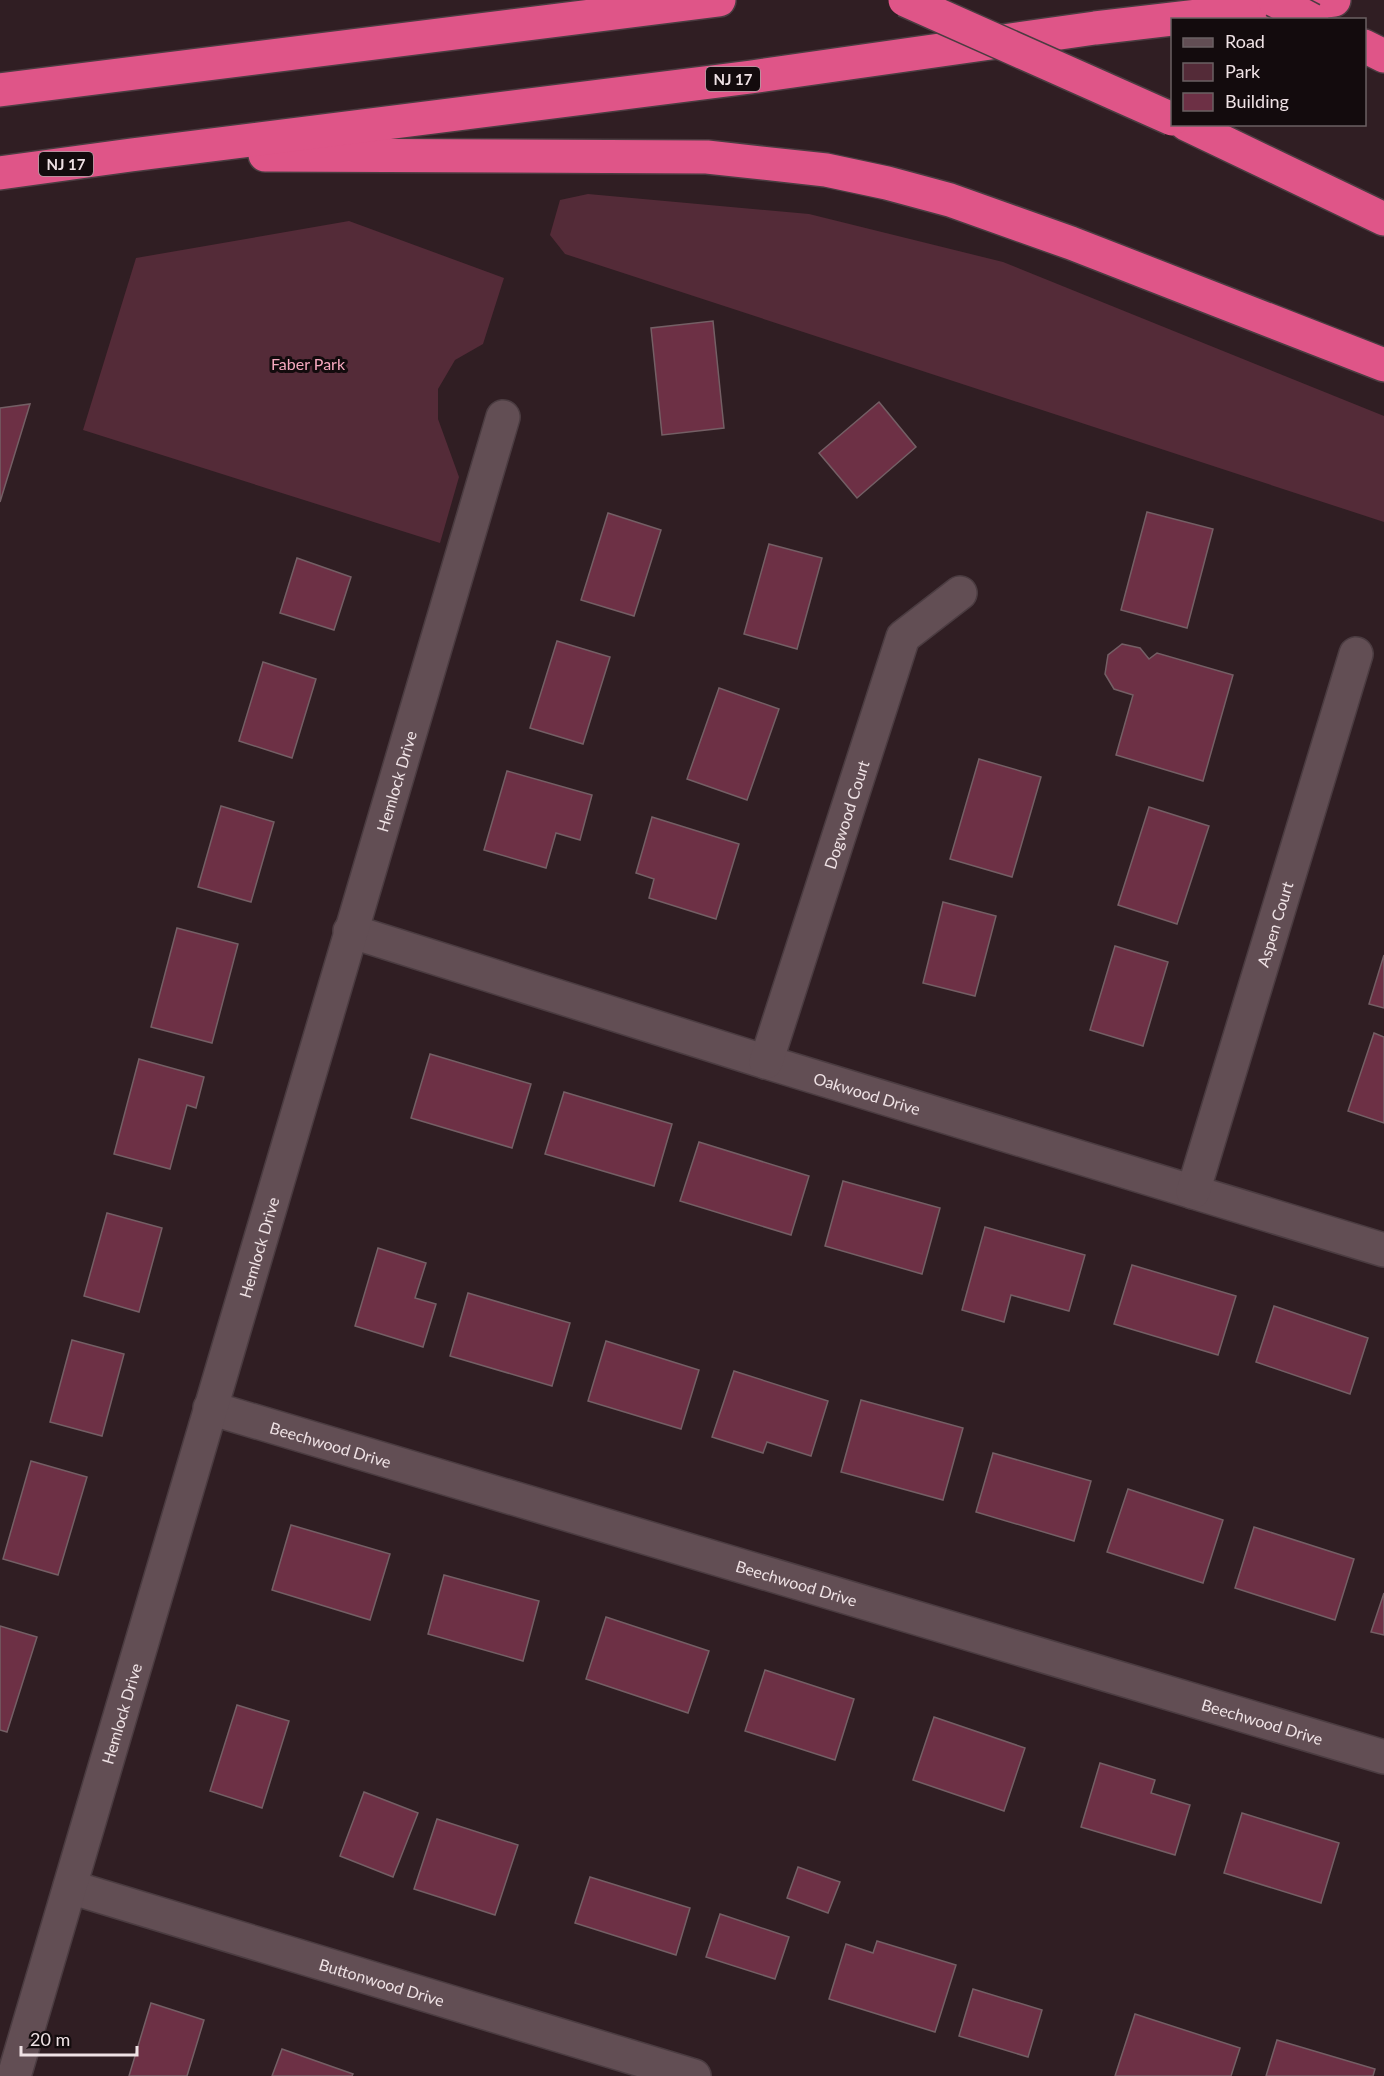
<svg xmlns="http://www.w3.org/2000/svg" width="1384" height="2076" font-family="Lato,sans-serif">
  <style>
    .green { fill: #542b38 }
    .building { fill: #6d3045; stroke: #745f65; stroke-width: 1.5 }
    .lines { fill: none; stroke-linecap: round; stroke-linejoin: round }
    .minor-casing { stroke: #4b3c41; stroke-width: 36 }
    .highway-casing { stroke: #4b3c41; stroke-width: 36 }
    .minor { stroke: #624e54; stroke-width: 33 }
    .highway { stroke: #df5588; stroke-width: 33 }
    .highway-bridge-casing { stroke: #4b3c41; stroke-width: 36; stroke-linecap: butt }
    .highway-bridge { stroke: #df5588; stroke-width: 33 }
    .labels { text-anchor: middle; dominant-baseline: central; stroke-width: 6; stroke-linejoin: round; paint-order: stroke }
    .shield { fill: #130b0d; stroke: #ada2a4; stroke-width: 1.5 }
    .shield-label { font-size: 15px; font-weight: bold; fill: #efe2e5 }
    .park-label { font-size: 16px; fill: #f5a8be; stroke: #130b0d }
    .street-label { font-size: 16px; fill: #efe2e5; stroke: #130b0d }
  </style>
  <rect width="100%" height="100%" fill="#301e23"/>
  <g class="green">
    <path d="M588,194l221,20 194,48 381,154v106l-819,-268 -15,-19 10,-35z"/>
    <path d="M349,221l155,57 -21,66 -28,16 -17,29v30l21,58 -19,66 -357,-113 53,-172z"/>
  </g>
  <g class="building">
    <path d="M713,321l11,107 -62,7 -11,-107z"/>
    <path d="M879,402l37,45 -59,51 -38,-45z"/>
    <path d="M30,404l-30,98v-94z"/>
    <path d="M1147,512l66,17 -26,99 -66,-18z"/>
    <path d="M608,513l53,17 -27,86 -53,-16z"/>
    <path d="M769,544l53,14 -25,91 -53,-15z"/>
    <path d="M297,558l54,19 -17,53 -54,-17z"/>
    <path d="M557,641l53,16 -27,87 -53,-16z"/>
    <path d="M1122,644l18,4 9,11 8,-6 76,22 -30,106 -87,-26 17,-60 -19,-6 -9,-15 3,-19z"/>
    <path d="M263,662l53,17 -24,79 -53,-17z"/>
    <path d="M719,688l60,21 -32,91 -60,-21z"/>
    <path d="M979,759l62,18 -29,100 -62,-18z"/>
    <path d="M507,771l85,24 -12,45 -24,-7 -10,35 -62,-18z"/>
    <path d="M221,806l53,16 -23,80 -53,-15z"/>
    <path d="M1149,807l60,19 -32,98 -59,-19z"/>
    <path d="M652,817l87,27 -23,75 -67,-21 5,-19 -18,-6z"/>
    <path d="M943,902l53,14 -21,80 -52,-13z"/>
    <path d="M177,928l61,16 -26,99 -61,-16z"/>
    <path d="M1115,946l53,16 -25,84 -53,-16z"/>
    <path d="M1384,955v53l-15,-4z"/>
    <path d="M1374,1033l10,4v86l-36,-12z"/>
    <path d="M430,1054l101,30 -19,64 -101,-30z"/>
    <path d="M139,1059l65,18 -8,31 -9,-3 -17,64 -56,-15z"/>
    <path d="M564,1092l108,32 -18,62 -109,-32z"/>
    <path d="M699,1142l110,34 -18,59 -111,-34z"/>
    <path d="M843,1181l97,27 -18,66 -97,-28z"/>
    <path d="M107,1213l55,15 -23,84 -55,-16z"/>
    <path d="M985,1227l100,28 -16,56 -58,-16 -7,27 -42,-12z"/>
    <path d="M378,1248l48,15 -11,35 21,6 -13,43 -68,-21z"/>
    <path d="M1132,1265l104,31 -18,59 -104,-31z"/>
    <path d="M468,1293l102,30 -18,63 -102,-30z"/>
    <path d="M1274,1306l94,32 -18,56 -94,-32z"/>
    <path d="M72,1340l52,14 -22,82 -52,-14z"/>
    <path d="M606,1341l93,29 -18,59 -93,-28z"/>
    <path d="M734,1371l94,30 -17,55 -44,-14 -4,11 -51,-16z"/>
    <path d="M861,1400l102,28 -20,72 -102,-28z"/>
    <path d="M993,1453l98,28 -17,60 -98,-29z"/>
    <path d="M31,1461l56,16 -29,98 -55,-16z"/>
    <path d="M1128,1489l95,31 -20,63 -96,-31z"/>
    <path d="M291,1525l99,29 -20,66 -98,-30z"/>
    <path d="M1254,1527l100,32 -19,61 -100,-32z"/>
    <path d="M444,1575l95,26 -16,60 -95,-27z"/>
    <path d="M1384,1593v42l-13,-3z"/>
    <path d="M606,1617l103,34 -21,62 -102,-34z"/>
    <path d="M0,1626l37,11 -30,95 -7,-2z"/>
    <path d="M765,1670l89,29 -19,61 -90,-29z"/>
    <path d="M237,1705l52,16 -27,87 -52,-17z"/>
    <path d="M934,1717l91,31 -21,63 -91,-31z"/>
    <path d="M1100,1763l55,17 -4,13 39,12 -15,50 -94,-28z"/>
    <path d="M364,1792l54,21 -25,64 -53,-21z"/>
    <path d="M1242,1813l97,30 -18,60 -97,-30z"/>
    <path d="M437,1819l81,26 -23,70 -81,-26z"/>
    <path d="M798,1867l42,15 -12,31 -41,-15z"/>
    <path d="M590,1877l100,31 -14,47 -101,-32z"/>
    <path d="M720,1914l69,23 -14,42 -69,-22z"/>
    <path d="M877,1941l79,24 -21,67 -106,-33 17,-55 27,9z"/>
    <path d="M973,1989l69,21 -14,47 -69,-21z"/>
    <path d="M151,2003l53,17 -17,56h-58z"/>
    <path d="M1135,2014l105,34 -9,28h-116z"/>
    <path d="M1277,2040l98,29 -2,7h-107z"/>
    <path d="M282,2049l71,25 -1,2h-80z"/>
  </g>
  <g class="lines">
    <defs>
      <g id="minor">
        <path id="s1" d="M350,931l416,131 618,188"/>
        <path id="s2" d="M766,1062l137,-425 57,-44"/>
        <path id="s3" d="M1193,1192l163,-538"/>
        <path id="s4" d="M210,1408l1174,349"/>
        <path id="s5" d="M70,1887l624,189"/>
        <path id="s6" d="M14,2076l489,-1659"/>
      </g>
      <g id="highway">
        <path d="M1364,46l20,10"/>
        <path d="M0,90l719,-90"/>
        <path d="M1186,124l198,95"/>
        <path d="M265,155l442,2 119,13 61,13 63,17 121,43 313,122"/>
        <path d="M0,173l131,-18 620,-78 344,-49 239,-28"/>
      </g>
    </defs>
    <use href="#minor" class="minor-casing"/>
    <use href="#highway" class="highway-casing"/>
    <use href="#minor" class="minor"/>
    <use href="#highway" class="highway"/>
    <defs>
      <g id="highway-bridge">
        <path d="M905,0l267,119"/>
        <path d="M1274,0l38,20"/>
      </g>
    </defs>
    <use href="#highway-bridge" class="highway-bridge-casing"/>
    <use href="#highway-bridge" class="highway-bridge"/>
  </g>
  <g class="labels">
    <g class="shield">
      <rect x="706" y="67" width="54" height="24" rx="4.5"/>
      <rect x="39" y="152" width="54" height="24" rx="4.5"/>
    </g>
    <g class="shield-label">
      <text x="733" y="79">NJ 17</text>
      <text x="66" y="164">NJ 17</text>
    </g>
    <g class="park-label">
      <text x="308" y="363">Faber Park</text>
    </g>
    <g class="street-label">
      <text stroke="none"><textPath href="#s6" startOffset="1350">Hemlock Drive</textPath></text>
      <text stroke="none"><textPath href="#s2" startOffset="260">Dogwood Court</textPath></text>
      <text stroke="none"><textPath href="#s3" startOffset="280">Aspen Court</textPath></text>
      <text stroke="none"><textPath href="#s1" startOffset="542">Oakwood Drive</textPath></text>
      <text stroke="none"><textPath href="#s6" startOffset="864">Hemlock Drive</textPath></text>
      <text stroke="none"><textPath href="#s4" startOffset="126">Beechwood Drive</textPath></text>
      <text stroke="none"><textPath href="#s4" startOffset="612">Beechwood Drive</textPath></text>
      <text stroke="none"><textPath href="#s6" startOffset="378">Hemlock Drive</textPath></text>
      <text stroke="none"><textPath href="#s4" startOffset="1098">Beechwood Drive</textPath></text>
      <text stroke="none"><textPath href="#s5" startOffset="326">Buttonwood Drive</textPath></text>
    </g>
  </g>
  <rect x="1171" y="18" width="195" height="108" fill="#130b0d" stroke="#6b6163" stroke-width="1.5"/>
  <rect x="1183" y="38" width="30" height="9" fill="#624e54" stroke="#6b6163" stroke-width="1.5"/>
  <text x="1225" y="48" font-size="18" fill="#efe2e5">Road</text>
  <rect x="1183" y="63" width="30" height="18" fill="#542b38" stroke="#6b6163" stroke-width="1.5"/>
  <text x="1225" y="78" font-size="18" fill="#efe2e5">Park</text>
  <rect x="1183" y="93" width="30" height="18" fill="#6d3045" stroke="#6b6163" stroke-width="1.5"/>
  <text x="1225" y="108" font-size="18" fill="#efe2e5">Building</text>
  <path d="M21 2046v9h116v-9" fill="none" stroke="#efe2e5" stroke-width="3"/>
  <text x="30" y="2046" font-size="18" fill="#efe2e5" stroke="#130b0d" stroke-width="4.5" paint-order="stroke">20 m</text>
</svg>
